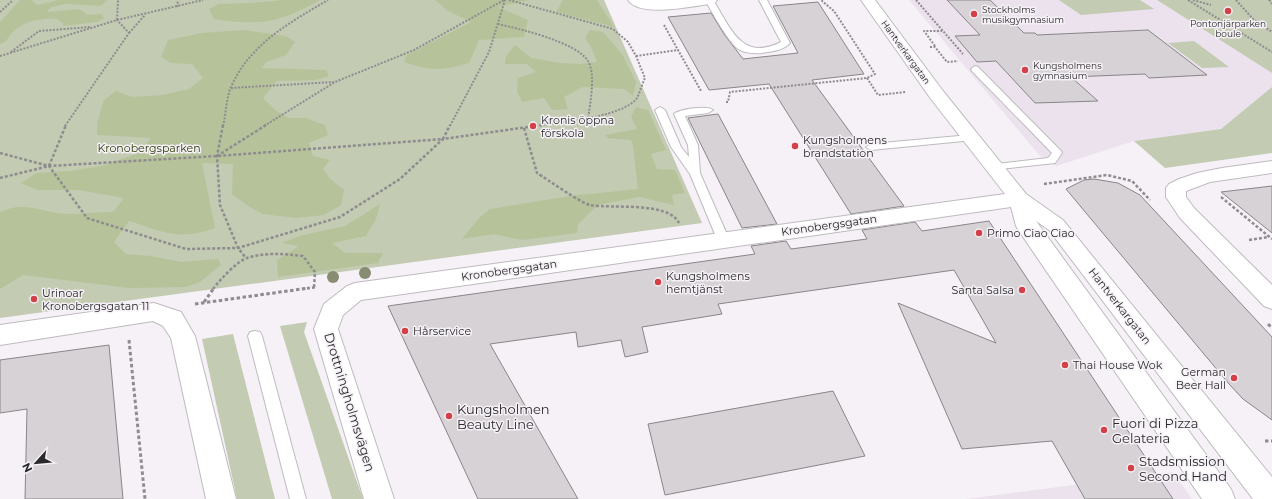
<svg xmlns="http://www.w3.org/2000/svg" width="1272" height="499" font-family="Montserrat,sans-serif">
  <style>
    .built { fill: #ebe2ed }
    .green { fill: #c3cbb2 }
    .forest { fill: #b6c39a }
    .building { fill: #d6d2d6; stroke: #898589 }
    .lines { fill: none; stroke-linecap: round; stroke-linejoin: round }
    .service-casing { stroke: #bebbbf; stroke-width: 2 }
    .minor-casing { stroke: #bebbbf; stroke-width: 2 }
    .path-far2 { stroke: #8f8c90; stroke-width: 2; stroke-dasharray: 2 1.5; stroke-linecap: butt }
    .path-far1 { stroke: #8f8c90; stroke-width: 2.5; stroke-dasharray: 3 2; stroke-linecap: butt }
    .path { stroke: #8f8c90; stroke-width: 3; stroke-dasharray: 3.5 2.5; stroke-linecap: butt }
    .service { fill: #fff; fill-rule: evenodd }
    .minor { fill: #fff; fill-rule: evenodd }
    .tree { fill: #878c73 }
    .poi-dot { fill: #d14147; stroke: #f5f1f6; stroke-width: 1.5 }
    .labels { text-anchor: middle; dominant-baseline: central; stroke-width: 3; stroke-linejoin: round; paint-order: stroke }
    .far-poi-label { font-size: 9px; fill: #2a292b; stroke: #f5f1f6; text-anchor: start }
    .far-street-label { font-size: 9px; fill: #2a292b; stroke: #f5f1f6 }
    .poi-label { font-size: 11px; fill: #2a292b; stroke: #f5f1f6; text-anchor: start }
    .park-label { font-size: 11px; fill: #2d3908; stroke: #f5f1f6 }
    .street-label { font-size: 11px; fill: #2a292b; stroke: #f5f1f6 }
    .near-street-label { font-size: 13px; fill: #2a292b; stroke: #f5f1f6 }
    .near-poi-label { font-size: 13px; fill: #2a292b; stroke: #f5f1f6; text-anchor: start }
  </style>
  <rect width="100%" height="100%" fill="#f5f1f6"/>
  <g class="built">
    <path d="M909,0h248l115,73v14l-51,42 -87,12 -78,25 -16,-10z"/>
    <path d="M1173,472l19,27h-226z"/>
  </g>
  <g class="green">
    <path d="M0,0h604l98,223 -702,95z"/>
    <path d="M1059,0h81l14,9 -73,6z"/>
    <path d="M1157,0h115v73z"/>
    <path d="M1194,41l35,26 -27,1 -34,-25z"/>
    <path d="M1272,87v66l-107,15 -31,-27 87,-12z"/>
    <path d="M307,322l-3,10 59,167h-31l-52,-173z"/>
    <path d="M233,334l42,165h-38l-35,-160z"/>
  </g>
  <g class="forest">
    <path d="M20,0h13l-1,1 6,4 21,-5h48l-6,6 -35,-2 -15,3 -4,5 32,-3 9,6 13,-1 3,4 -7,4 -34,4v-3l-6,-4c-16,-1 -35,2 -46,15 -4,5 -4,8 -11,10v-22z"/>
    <path d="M284,0h36c-41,23 -59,26 -106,19l-5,-10 10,-5 31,-1z"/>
    <path d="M435,0h94l-31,7 30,13 -4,17 -45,3 -10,23c-26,8 -40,8 -65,-1l3,-7 64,-33 -23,-11z"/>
    <path d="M563,0h34l17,27 -58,-15z"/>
    <path d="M243,30l43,6 9,6 -9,13 -20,7 -4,6 64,2 3,6 -14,4 -38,1 -14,17 12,12 13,8h18l19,7 3,10 -19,8 4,13 17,4 -7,9 7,10 14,11 -3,15 -17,10 -29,3 -32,-4 -15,-8 -16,-12 1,-30 -31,-1 13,65c-37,13 -51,4 -86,-7l-15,21 12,12 25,2 30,6 37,-3 3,6 -21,17 -14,5 -57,1 -106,-13 -23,14v-77c27,-12 41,1 67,2 15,0 31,-2 46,-2l11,-14 -46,-8h-40l-17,-7 15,-10 34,-2 32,-5 37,-13 12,-15 -54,-3v-12l7,-23 12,-9 16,6 30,-2 27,-6 14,-11 -11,-14 -21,-1 -10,-6 7,-17 34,-7z"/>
    <path d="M590,30l13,2 19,22 14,28 -3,14 -9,-7 -41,-2 -19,10 4,12 -16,1 -8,-12 -22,4 -5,-11 1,-13 18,-6 -9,-8h-22l1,-8 9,-11 16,13 29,5 20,1 17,-2 -6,-15 -6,-9z"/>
    <path d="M636,107l12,3 18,40 -15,4 6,15 18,1 10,23 -13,2 2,10 -35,-8 -41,8 -20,19 -1,9 -55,7 -28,-6 -32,5 18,-22 10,-8 80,-13 68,-7 -5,-44 -2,-5 -23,-2 -3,-3 32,-6 -6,-12z"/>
    <path d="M380,204l-4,15 -10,17 -34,7 13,10h38l-5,10 -100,14 -1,-17 22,-14 -18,-3 22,-8 42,-9z"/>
  </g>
  <g class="building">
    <path d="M947,0h43l34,33h11l2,2 111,-5 59,45 -58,3 -4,-4 -74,3 27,24 -63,2 -39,-42 -19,1 -22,-26 25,-1z"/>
    <path d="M818,2l46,72 -52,6 92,126 -53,8 -82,-130 -60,6 -41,-73 43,-4 13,21 19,25 55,-6 -25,-47z"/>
    <path d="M718,114l59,110 -35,4 -54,-110z"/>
    <path d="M1094,179l24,4 22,12 132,142v83l-29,-21 -14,-15 -163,-195 18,-9z"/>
    <path d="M1272,186v47l-51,-41z"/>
    <path d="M989,221l184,278h-88l-33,-58 -90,8 -64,-146 98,40 -42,-73 -236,34 4,10 -80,13 6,25 -23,5 -4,-17 -43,7 -2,-15 -86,12 88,155h-100l-90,-193 367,-52 -4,-8 35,-5 5,8 76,-10 -5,-9 53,-8 7,9z"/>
    <path d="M109,345l14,154h-98l2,-90 -27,4v-53z"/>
    <path d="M833,391l32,65 -200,39 -17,-71z"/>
  </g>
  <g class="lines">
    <defs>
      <g id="service">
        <path d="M705,0h8c18,28 28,62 68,42l-22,-42h8l23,43c-5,6 -15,8 -22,9 -9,2 -22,2 -30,-3 -10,-8 -26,-37 -33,-49z"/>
        <path d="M975,66l3,1 83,84 1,2 -7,10 -63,7 -4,-1 -1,-2 1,-2 60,-7 4,-5 -80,-82 -1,-2z"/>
        <path d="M660,107l5,3 16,37 8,10 -1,-12 -14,-31c5,-5 34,-9 39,-4l-5,3 -23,3 13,29 2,28 29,66 -2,3h-8l-2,-3 -27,-65 -19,-27 -16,-37z"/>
        <path d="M970,135l5,3 -1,2 -103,10 -5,-3 5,-3z"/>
        <path d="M255,331l5,1 2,4 44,163h-16l-42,-163 2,-4z"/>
      </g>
      <g id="minor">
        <path d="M628,0h89l-2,3 -5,1c-18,2 -70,14 -82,-4z"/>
        <path d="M861,0h14l68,91 83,103 37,26 209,257v22h-19l-204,-269 -13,-9 195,268 4,10h-33l-183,-268 -3,-5 -5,-19 -650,93 -18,15 -5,14 56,170h-30l-50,-170 10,-25 23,-18 8,-3 650,-89 -74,-95z"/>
        <path d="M1272,161v12l-62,9 -24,9v6l8,11 78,77v24l-8,-3 -84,-88 -14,-21v-9l3,-4 10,-5 18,-6 25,-5z"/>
        <path d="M154,303l27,9 14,24 41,163h-30l-35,-161 -8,-12 -10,-5 -153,24v-20z"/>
      </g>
    </defs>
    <use href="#service" class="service-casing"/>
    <use href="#minor" class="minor-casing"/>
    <g class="path-far2">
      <path d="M509,0l104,29 15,13 8,14 9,22c-3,6 -5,14 -8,20 -13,19 -80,25 -102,28"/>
      <path d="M916,0l47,54"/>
      <path d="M1188,0l84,52"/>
      <path d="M1193,0l18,5"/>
      <path d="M1236,0l17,19 19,13"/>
      <path d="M1269,0l3,4"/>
      <path d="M177,7l1,-7"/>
      <path d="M0,12l13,-12"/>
      <path d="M117,20l86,-20"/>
      <path d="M498,24c22,5 78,18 90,37 8,12 2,44 0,58"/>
      <path d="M664,25l37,66"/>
      <path d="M129,33l16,-18"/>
      <path d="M935,46l-11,-15h18"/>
      <path d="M930,47h5l12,15 11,-1"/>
      <path d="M11,52l28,-21 52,-4"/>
      <path d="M0,56l117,-36 1,-20"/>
      <path d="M636,56l42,-6"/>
      <path d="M867,78l11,17 28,-3"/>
      <path d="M231,88l103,-6"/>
      <path d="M726,102h2l2,-10 137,-14 8,-4 -41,-63 -13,-11"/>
      <path d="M65,126l64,-93 -12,-13"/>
      <path d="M223,126c3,-12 3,-27 8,-39 19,-43 58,-64 97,-87"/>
      <path d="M264,126l71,-44 79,-32 90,-50"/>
      <path d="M450,126l39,-74 16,-52"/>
    </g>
    <g class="path-far1">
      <path d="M223,125l-6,31 3,49 18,43 8,10"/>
      <path d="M524,128l13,45c11,7 44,30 53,32 22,4 78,-4 89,18"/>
      <path d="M0,153l49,13 38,52 99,31 52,-1 102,-31 60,-38 43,-40 99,-14"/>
      <path d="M217,156l49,-31"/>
      <path d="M49,166l17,-41"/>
      <path d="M0,178l49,-12 168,-10 226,-17 7,-14"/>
      <path d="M1044,184l63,-9 25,6 18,19"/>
      <path d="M1221,197l51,42"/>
      <path d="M1249,240l20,-3"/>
      <path d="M213,289c7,-9 24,-28 34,-31 19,-6 37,-4 56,-2l12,16 -1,16"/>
      <path d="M302,289l15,-2"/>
    </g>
    <g class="path">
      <path d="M204,302l10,-14"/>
      <path d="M195,304l114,-16"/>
      <path d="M1268,324l4,4"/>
      <path d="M129,340l16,159"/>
      <path d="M1265,441h7"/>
    </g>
    <use href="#service" class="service"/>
    <use href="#minor" class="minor"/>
  </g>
  <g class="tree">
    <circle cx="365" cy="273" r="6"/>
    <circle cx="333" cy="277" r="6"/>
  </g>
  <g class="poi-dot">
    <circle cx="1228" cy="11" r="4"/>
    <circle cx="974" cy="14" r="4"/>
    <circle cx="1025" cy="70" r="4"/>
    <circle cx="533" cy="126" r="4"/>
    <circle cx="795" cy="146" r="4"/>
    <circle cx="979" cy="233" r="4"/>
    <circle cx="658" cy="282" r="4"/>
    <circle cx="1022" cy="290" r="4"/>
    <circle cx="34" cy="299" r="4"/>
    <circle cx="405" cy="331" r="4"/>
    <circle cx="1065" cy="365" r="4"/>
    <circle cx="1234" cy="378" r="4"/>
    <circle cx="449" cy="416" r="4"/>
    <circle cx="1104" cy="430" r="4"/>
    <circle cx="1131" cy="468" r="4"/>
  </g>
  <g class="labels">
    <g class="far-poi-label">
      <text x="982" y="9">Stockholms<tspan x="982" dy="10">musikgymnasium</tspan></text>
      <text x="1228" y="23" text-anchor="middle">Pontonjärparken<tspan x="1228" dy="10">boule</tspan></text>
      <text x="1033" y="65">Kungsholmens<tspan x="1033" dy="10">gymnasium</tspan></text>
    </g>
    <g class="far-street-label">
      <text transform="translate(906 52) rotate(54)">Hantverkargatan</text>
    </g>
    <g class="poi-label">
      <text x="541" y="120">Kronis öppna<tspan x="541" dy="13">förskola</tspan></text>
      <text x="803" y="140">Kungsholmens<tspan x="803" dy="13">brandstation</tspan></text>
      <text x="987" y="233">Primo Ciao Ciao</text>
      <text x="666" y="276">Kungsholmens<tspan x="666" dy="13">hemtjänst</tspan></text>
      <text x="1014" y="290" text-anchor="end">Santa Salsa</text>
      <text x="42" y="293">Urinoar<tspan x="42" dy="13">Kronobergsgatan 11</tspan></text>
      <text x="413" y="331">Hårservice</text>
      <text x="1073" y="365">Thai House Wok</text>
      <text x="1226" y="372" text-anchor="end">German<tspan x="1226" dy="13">Beer Hall</tspan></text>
    </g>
    <g class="park-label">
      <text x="149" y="148">Kronobergsparken</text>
    </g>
    <g class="street-label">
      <text transform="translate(829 225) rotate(-8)">Kronobergsgatan</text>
      <text transform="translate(509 270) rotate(-8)">Kronobergsgatan</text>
      <text transform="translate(1120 306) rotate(52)">Hantverkargatan</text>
    </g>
    <g class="near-street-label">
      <text transform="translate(350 402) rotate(73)">Drottningholmsvägen</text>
    </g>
    <g class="near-poi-label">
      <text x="457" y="409">Kungsholmen<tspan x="457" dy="15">Beauty Line</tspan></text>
      <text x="1112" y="423">Fuori di Pizza<tspan x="1112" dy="15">Gelateria</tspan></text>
      <text x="1139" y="461">Stadsmission<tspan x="1139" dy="15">Second Hand</tspan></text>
    </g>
  </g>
  <g transform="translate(36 463) rotate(243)" stroke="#f5f1f6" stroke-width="3" paint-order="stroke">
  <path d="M0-3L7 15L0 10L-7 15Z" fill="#2a292b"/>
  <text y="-6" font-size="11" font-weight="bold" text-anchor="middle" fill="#2a292b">N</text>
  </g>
</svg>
